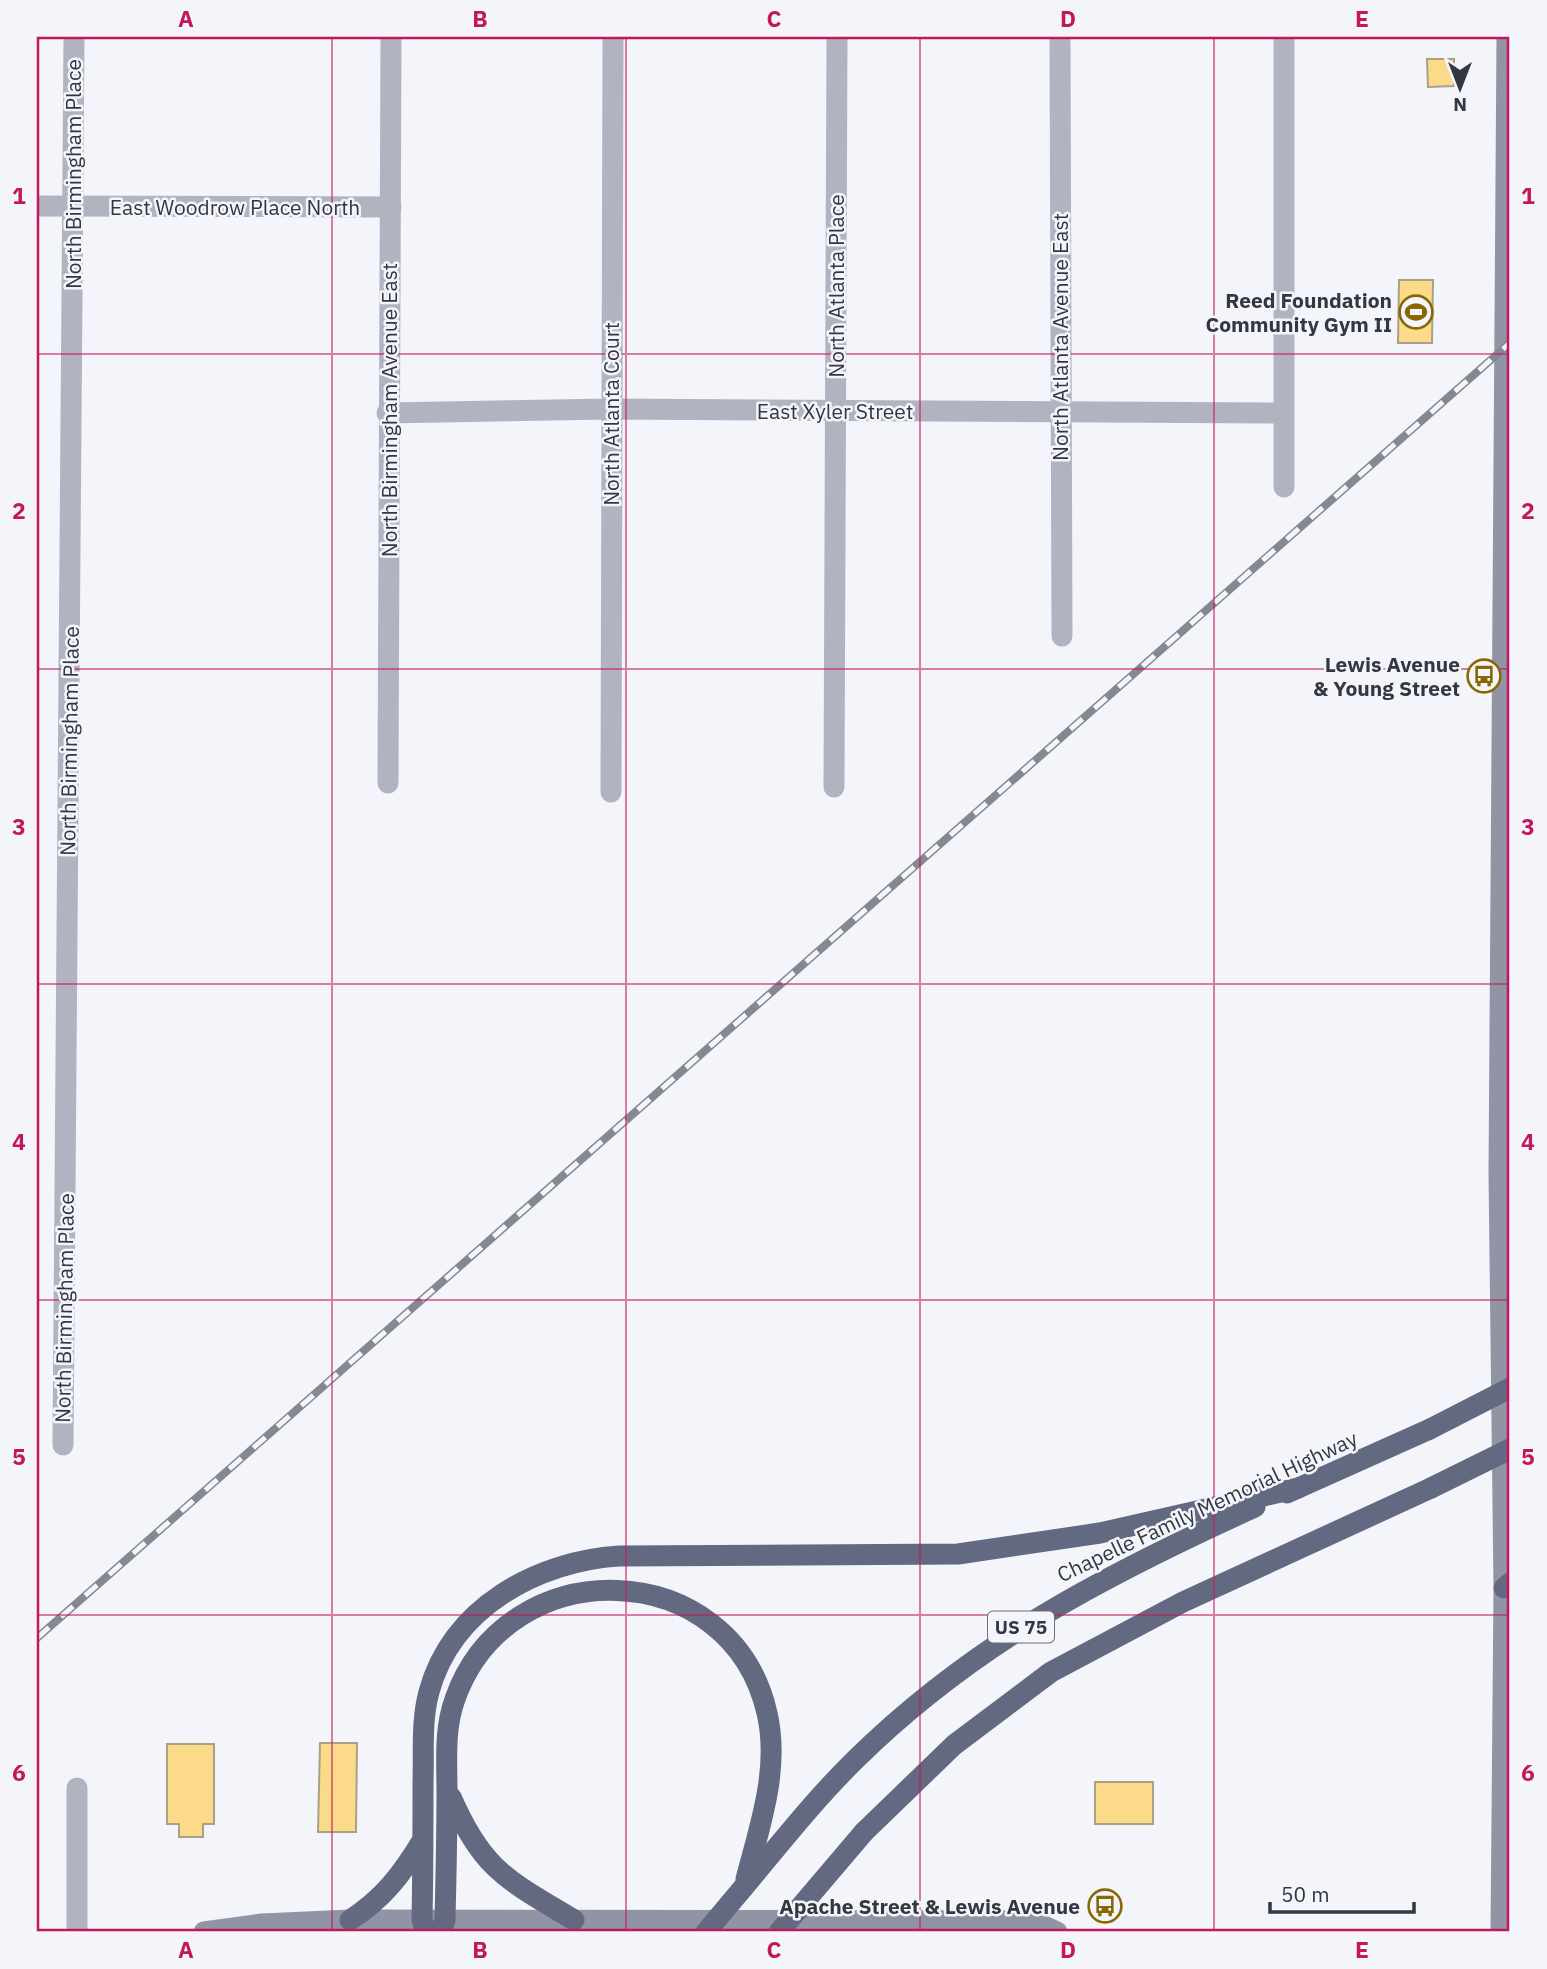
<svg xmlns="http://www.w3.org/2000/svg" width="1547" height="1969" font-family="'IBM Plex Sans',sans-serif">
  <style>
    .building { fill: #fbda8a; stroke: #aba085; stroke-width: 2 }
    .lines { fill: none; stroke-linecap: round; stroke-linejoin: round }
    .minor { stroke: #b1b4c0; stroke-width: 21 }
    .secondary { stroke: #9094a5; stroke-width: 21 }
    .motorway { stroke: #646982; stroke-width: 21 }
    .rail-casing { stroke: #868891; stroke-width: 8 }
    .rail { stroke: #f3f5fb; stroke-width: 5; stroke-dasharray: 16; stroke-linecap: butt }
    .motorway-bridge { stroke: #646982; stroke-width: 21 }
    .grid { fill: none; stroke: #c2185b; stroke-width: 2; stroke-opacity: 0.55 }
    .labels { text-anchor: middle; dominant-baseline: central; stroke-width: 5; stroke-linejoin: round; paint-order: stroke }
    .shield { fill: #f3f5fb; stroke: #6d6f79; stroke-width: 2 }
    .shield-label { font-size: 19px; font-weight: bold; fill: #343641 }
    .street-label { font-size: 21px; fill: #343641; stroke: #f3f5fb }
    .poi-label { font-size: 21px; font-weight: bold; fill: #343641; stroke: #f3f5fb; text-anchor: end }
    .neatline { fill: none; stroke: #c2185b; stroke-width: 2.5 }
    .grid-label { font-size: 23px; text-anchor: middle; font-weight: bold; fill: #c2185b }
  </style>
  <rect width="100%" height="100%" fill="#f3f5fb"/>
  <g class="building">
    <path d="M1427,59h27v27l-26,1z"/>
    <path d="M1399,280h34l-1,63h-34z"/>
    <path d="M320,1743h37l-1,89h-38z"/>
    <path d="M167,1744h47v80h-11v13h-24v-13h-12z"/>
    <rect x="1095" y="1782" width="58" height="42"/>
  </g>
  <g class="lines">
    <g class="minor">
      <path d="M1060,37l2,599"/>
      <path d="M37,206l354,1"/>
      <path d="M387,413l224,-4 672,4"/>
      <path d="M1284,487v-450"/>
      <path d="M388,783l3,-746"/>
      <path d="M834,787l3,-750"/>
      <path d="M611,792l2,-755"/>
      <path d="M63,1445l11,-1408"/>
      <path d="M77,1932v-144"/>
    </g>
    <g class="secondary">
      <path d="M204,1932l58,-8 88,-4 683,1 24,11"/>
      <path d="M1501,1932l3,-344 -5,-415 8,-1136"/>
    </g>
    <g class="motorway">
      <path d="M1287,1493l143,-64"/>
      <path d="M1504,1588l6,-5"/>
      <path d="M451,1797c32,74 57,83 123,123"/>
      <path d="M864,1832l90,-87 97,-73 132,-70 248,-114"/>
      <path d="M743,1888c37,-44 72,-89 113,-129 118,-116 249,-184 399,-252"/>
      <path d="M350,1920c33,-21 52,-46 72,-79"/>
      <path d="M426,1932l-4,-12c1,-46 1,-92 1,-138 1,-30 -2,-61 6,-90 23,-85 109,-131 190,-136l339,-2 142,-21 198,-45"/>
      <path d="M441,1932l4,-12c1,-42 2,-85 2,-127 0,-32 -3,-64 8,-94 53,-150 276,-144 312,14 13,56 -7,112 -21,166"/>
    </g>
    <defs>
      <path id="rail" d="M37,1638l1473,-1295"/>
    </defs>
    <use href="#rail" class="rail-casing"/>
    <use href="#rail" class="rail"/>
    <g class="motorway-bridge">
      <path d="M1430,1429l80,-41"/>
      <path d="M1431,1488l79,-39"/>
      <path d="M706,1932l37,-44"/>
      <path d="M779,1932l85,-100"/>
    </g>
  </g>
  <path class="grid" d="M332,37v1895M626,37v1895M920,37v1895M1214,37v1895M37,354h1473M37,669h1473M37,984h1473M37,1300h1473M37,1615h1473"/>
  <defs>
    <symbol id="stadium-ring" viewBox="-11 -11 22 22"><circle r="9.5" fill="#f3f5fb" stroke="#876803" stroke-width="1.5"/><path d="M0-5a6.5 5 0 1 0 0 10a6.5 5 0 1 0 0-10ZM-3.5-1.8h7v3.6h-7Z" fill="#876803"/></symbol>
    <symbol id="bus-ring" viewBox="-11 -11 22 22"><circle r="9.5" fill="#f3f5fb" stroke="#876803" stroke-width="1.5"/><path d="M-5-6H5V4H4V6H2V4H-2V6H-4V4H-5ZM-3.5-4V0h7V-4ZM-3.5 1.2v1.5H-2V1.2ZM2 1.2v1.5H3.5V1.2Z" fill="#876803"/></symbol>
  </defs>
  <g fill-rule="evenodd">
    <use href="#stadium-ring" x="1397" y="293" width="38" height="38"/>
    <use href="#bus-ring" x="1465" y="657" width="38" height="38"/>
    <use href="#bus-ring" x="1086" y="1887" width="38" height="38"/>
  </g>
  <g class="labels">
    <rect class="shield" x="988" y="1611.5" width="66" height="31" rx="5"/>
    <g class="shield-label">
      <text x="1021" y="1627">US 75</text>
    </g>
    <g class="street-label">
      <text transform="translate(73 174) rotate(-90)">North Birmingham Place</text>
      <text x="235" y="207">East Woodrow Place North</text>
      <text transform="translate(836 286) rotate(-90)">North Atlanta Place</text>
      <text transform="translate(1060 337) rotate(-90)">North Atlanta Avenue East</text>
      <text transform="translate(389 410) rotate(-90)">North Birmingham Avenue East</text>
      <text x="835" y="411">East Xyler Street</text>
      <text transform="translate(611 414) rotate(-90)">North Atlanta Court</text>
      <text transform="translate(69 741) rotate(-89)">North Birmingham Place</text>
      <text transform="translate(64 1308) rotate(-89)">North Birmingham Place</text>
      <text transform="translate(1207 1506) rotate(-25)">Chapelle Family Memorial Highway</text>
    </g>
    <g class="poi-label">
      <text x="1392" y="300">Reed Foundation<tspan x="1392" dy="24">Community Gym II</tspan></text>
      <text x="1460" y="664">Lewis Avenue<tspan x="1460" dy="24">&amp; Young Street</tspan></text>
      <text x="1080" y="1906">Apache Street &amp; Lewis Avenue</text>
    </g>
  </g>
  <rect width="1547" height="1969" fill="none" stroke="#f3f5fb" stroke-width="77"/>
  <g transform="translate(1460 88) rotate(180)" stroke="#f3f5fb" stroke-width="5" paint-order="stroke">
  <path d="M0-5L12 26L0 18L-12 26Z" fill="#343641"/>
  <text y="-10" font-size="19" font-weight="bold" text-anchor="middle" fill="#343641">N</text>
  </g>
  <path d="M1270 1902v10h144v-10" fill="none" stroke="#343641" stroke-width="3.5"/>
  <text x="1281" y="1902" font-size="21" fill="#343641" stroke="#f3f5fb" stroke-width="5" paint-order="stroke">50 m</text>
  <rect x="38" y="38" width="1470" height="1892" class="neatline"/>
  <g class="grid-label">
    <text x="186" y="27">A</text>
    <text x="480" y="27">B</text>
    <text x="774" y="27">C</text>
    <text x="1068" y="27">D</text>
    <text x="1362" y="27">E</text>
    <text x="19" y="204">1</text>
    <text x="1528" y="204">1</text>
    <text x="19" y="519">2</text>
    <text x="1528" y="519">2</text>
    <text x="19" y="835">3</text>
    <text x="1528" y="835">3</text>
    <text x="19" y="1150">4</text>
    <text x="1528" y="1150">4</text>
    <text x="19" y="1465">5</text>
    <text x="1528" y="1465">5</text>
    <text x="19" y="1781">6</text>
    <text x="1528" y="1781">6</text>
    <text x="186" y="1958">A</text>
    <text x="480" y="1958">B</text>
    <text x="774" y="1958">C</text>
    <text x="1068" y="1958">D</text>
    <text x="1362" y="1958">E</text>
  </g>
</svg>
